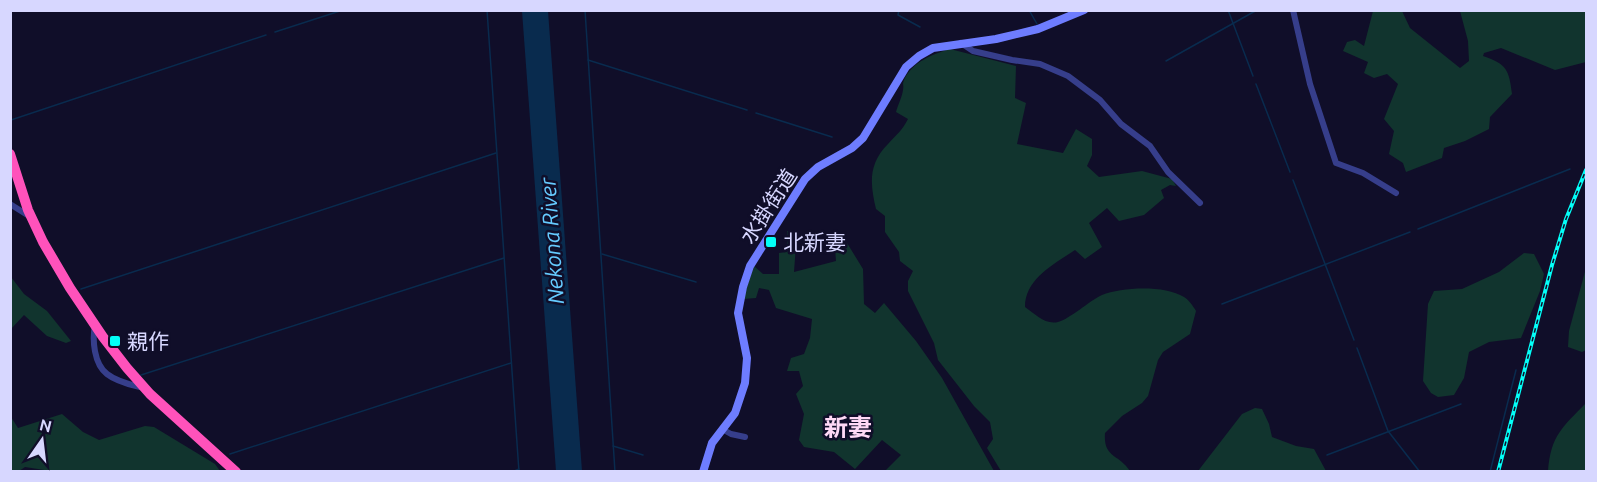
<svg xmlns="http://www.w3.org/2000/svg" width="1597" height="482" font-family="Ubuntu,'Noto Sans JP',sans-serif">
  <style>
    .green { fill: #11342e }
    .water { fill: #092b4e }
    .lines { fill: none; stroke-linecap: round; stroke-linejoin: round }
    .stream { stroke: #092b4e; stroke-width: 1.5 }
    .street { stroke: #363e8b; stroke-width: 6 }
    .secondary { stroke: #6e7dff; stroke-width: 8 }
    .highway { stroke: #ff52bb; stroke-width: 10 }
    .rail-casing { stroke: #03fff8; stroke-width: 4 }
    .rail { stroke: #100e29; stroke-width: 1.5; stroke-dasharray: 4.5; stroke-linecap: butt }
    .poi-dot { fill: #03fff8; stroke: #100e29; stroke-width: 2 }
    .labels { text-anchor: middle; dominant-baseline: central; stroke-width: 5; stroke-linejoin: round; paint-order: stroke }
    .street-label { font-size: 21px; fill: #d7d7ff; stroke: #100e29 }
    .poi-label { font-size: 21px; fill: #d7d7ff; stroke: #100e29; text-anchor: start }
    .water-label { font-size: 22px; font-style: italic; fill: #65cbff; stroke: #100e29 }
    .quarter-label { font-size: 24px; font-weight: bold; fill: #ffd9f6; stroke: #100e29 }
  </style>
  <rect width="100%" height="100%" fill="#100e29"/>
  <g class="green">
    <path d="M1373,11h29l8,17 50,40 9,-7 -1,-20 -8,-30h126v51l-31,8 -54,-22 -17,5 -1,3c24,8 26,14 29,38l-22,23 -1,12 -24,12 -21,7 -2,10 -36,14 -3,-9 -14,-9 5,-23 -10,-12 14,-35 -11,-10 -13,4 -10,-5 4,-11 -25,-11 4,-9 8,-2 9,6z"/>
    <path d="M950,49l66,17 -1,32 11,5 -9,41 46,9 13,-24 16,10v16l-5,11 12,11 43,-6 30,8 4,7 -6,-1 -9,5 3,8 -20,17 -25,6 -12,-13 -18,15 13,24 -17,12 -10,-9c-21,14 -50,29 -50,57 10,7 20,18 33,15 12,-3 31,-21 44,-27 20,-8 63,-10 82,2 5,3 9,9 12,14l-6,23 -27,18 -5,8 -10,36 -6,7 -20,13 -17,17c-2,25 14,21 25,38h-129l-14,-23 6,-9 -3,-17 -16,-16 -36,-46 -4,-17 -26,-52v-10l5,-10 -13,-10 -1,-9 -14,-20v-16l-9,-7c-6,-25 -8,-45 12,-65 9,-10 14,-13 20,-25l-12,-7c2,-7 6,-15 7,-22 1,-7 -1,-4 1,-10 8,-18 29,-26 46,-31z"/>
    <path d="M787,231h10l-3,41 42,-11 -1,-13 3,-5 5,-2 4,2 16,26 1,35 11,9 9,-10 32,38 26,37 52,93h-109l16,-16 -19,-15 -27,29 -21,-17 -30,-5 -5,-7 5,-26 -8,-20 7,-8 -4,-15h-12l4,-13 13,-4 6,-16 2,-19 -36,-11 -7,-18 -10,-2 -3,10 -13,1 11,-33 9,8h16v-21l8,-1z"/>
    <path d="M1524,253l10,1 10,20 -4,17 -19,47 -32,4 -20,10 -5,26 -10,17 -16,2 -7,-4 -8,-12 5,-77 6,-13 28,-2 37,-17z"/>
    <path d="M1586,268v82l-4,2 -14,-5 1,-16z"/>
    <path d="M11,277l13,17 23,17 24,30 -5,2 -19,-7 -23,-21 -13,14z"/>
    <path d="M1586,403v68h-38c3,-36 14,-43 38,-68z"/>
    <path d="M1255,408l7,1 7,15 3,13 24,9 18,3 12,22h-128l44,-57z"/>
    <path d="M62,414l21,18 16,8 46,-14 9,1 61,37 5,7 -163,1 -32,-5 -6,4h-8v-54l7,11z"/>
  </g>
  <path class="water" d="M522,11h26l34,460h-26z"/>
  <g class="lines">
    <g class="stream">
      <path d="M487,10l32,462"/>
      <path d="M585,10l30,462"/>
      <path d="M899,10l-1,5 22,12"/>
      <path d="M1029,10l8,14"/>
      <path d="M1228,10l25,66"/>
      <path d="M275,32l68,-22"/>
      <path d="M588,60l159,50"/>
      <path d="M1166,61l91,-51"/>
      <path d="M1256,84l34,88"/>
      <path d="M756,113l76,24"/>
      <path d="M11,120l255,-85"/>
      <path d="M1293,180l61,160"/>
      <path d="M1418,229l152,-60"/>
      <path d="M602,254l94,28"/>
      <path d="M81,289l415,-136"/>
      <path d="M1222,304l188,-72"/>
      <path d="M1357,348l31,83 32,41"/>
      <path d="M141,375l363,-117"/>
      <path d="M613,446l30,9"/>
      <path d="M230,454l281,-91"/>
      <path d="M1327,455l134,-51"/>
      <path d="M512,472l7,-3"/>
      <path d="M1490,472l26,-102"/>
    </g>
    <g class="street">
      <path d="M1293,10l17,74 26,79 27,10 33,20"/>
      <path d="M961,43l12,8 39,9 28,4 28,12 32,24 21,24 29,22 18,26 32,31"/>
      <path d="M10,204l19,12"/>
      <path d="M95,325c-3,15 -1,39 12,49 10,8 25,11 36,14"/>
      <path d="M722,429l9,5 14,3"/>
    </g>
    <path class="secondary" d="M703,472l9,-29 23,-30 10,-30 2,-25 -9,-45 5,-26 7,-21 55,-87 13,-12 34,-19 11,-10 43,-71 13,-11 14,-8 63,-9 42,-10 46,-19"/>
    <path class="highway" d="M10,154l18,56 15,32 27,46 33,49 24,31 23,26 86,78"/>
    <defs>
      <path id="rail" d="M1498,472l54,-207 14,-46 20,-49"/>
    </defs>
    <use href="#rail" class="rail-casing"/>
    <use href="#rail" class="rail"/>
  </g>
  <g class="poi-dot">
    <rect x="765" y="236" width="12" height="12" rx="3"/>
    <rect x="109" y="335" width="12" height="12" rx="3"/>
  </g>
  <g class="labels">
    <g class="street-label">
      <text transform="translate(768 206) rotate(-57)">水掛街道</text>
    </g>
    <g class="poi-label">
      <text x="783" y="242">北新妻</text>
      <text x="127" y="341">親作</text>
    </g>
    <g class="water-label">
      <text transform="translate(551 241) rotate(-94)">Nekona River</text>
    </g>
    <g class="quarter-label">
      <text x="848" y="427">新妻</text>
    </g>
  </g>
  <rect width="1597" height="482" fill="none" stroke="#d7d7ff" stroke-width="24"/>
  <g transform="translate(42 440) rotate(14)" stroke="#100e29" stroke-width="4.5" paint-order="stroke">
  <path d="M0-4.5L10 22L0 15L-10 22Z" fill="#d7d7ff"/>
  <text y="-9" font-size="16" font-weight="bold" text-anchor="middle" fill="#d7d7ff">N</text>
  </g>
</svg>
